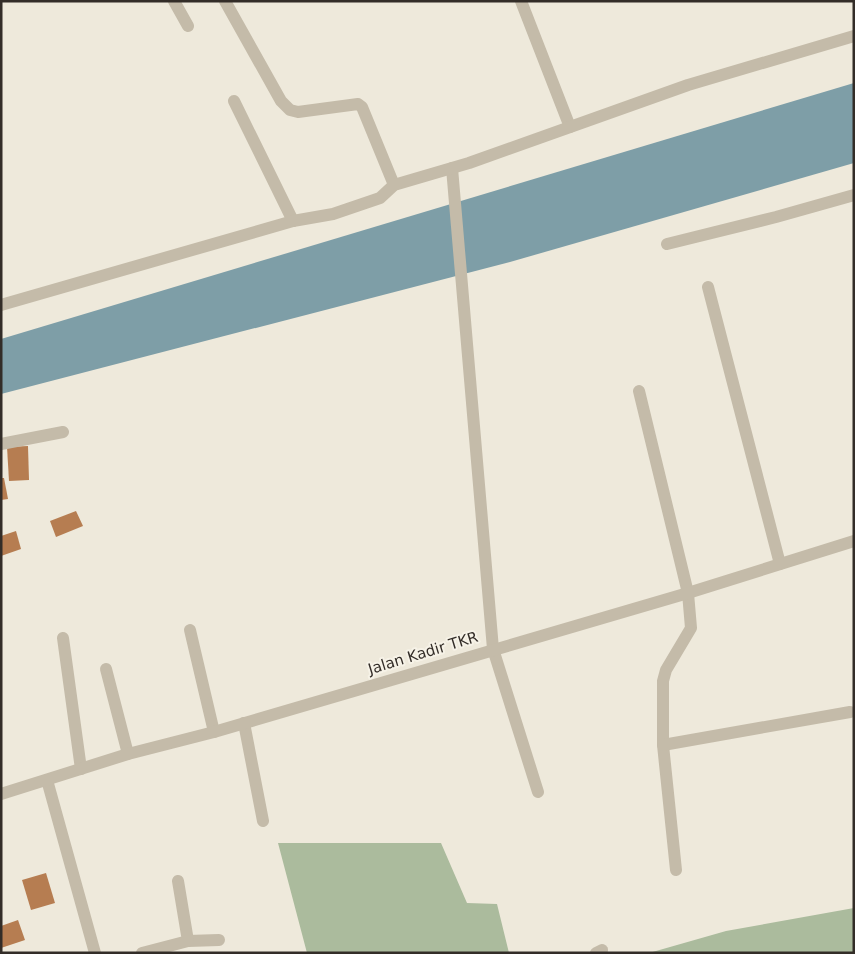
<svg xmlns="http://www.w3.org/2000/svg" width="855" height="954" font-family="'DejaVu Sans',sans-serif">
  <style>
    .green { fill: #abbb9d }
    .water { fill: #7e9ea7 }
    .building { fill: #b67d51 }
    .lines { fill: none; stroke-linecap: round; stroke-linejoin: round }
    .minor { stroke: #c4bba9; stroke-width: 12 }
    .labels { text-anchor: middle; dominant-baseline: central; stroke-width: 4; stroke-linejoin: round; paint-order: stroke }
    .street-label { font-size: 15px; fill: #332d28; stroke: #f6f2e7 }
  </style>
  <rect width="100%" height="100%" fill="#eee9db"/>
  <g class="green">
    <path d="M278,843h163l26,60 30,1 12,49h-202z"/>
    <path d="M854,908v45h-205l77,-22z"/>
  </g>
  <path class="water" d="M854,83v80l-344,99 -509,132v-55z"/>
  <g class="building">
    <path d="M28,446l1,34 -20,1 -2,-34z"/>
    <path d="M1,478h3l4,21 -7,1z"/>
    <path d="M76,511l7,15 -27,11 -6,-16z"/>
    <path d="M16,531l5,18 -20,7v-20z"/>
    <path d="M46,873l9,30 -24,7 -9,-30z"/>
    <path d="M18,920l7,20 -24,8v-22z"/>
  </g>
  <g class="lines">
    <g class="minor">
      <path d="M174,1l14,25"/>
      <path d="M225,1l56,100 9,9 8,2 60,-8 4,3 32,78"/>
      <path d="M521,1l49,126"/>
      <path d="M234,101l59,120"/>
      <path d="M452,168l41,481 45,143"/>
      <path d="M667,244l109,-27 78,-22"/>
      <path d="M708,287l72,277"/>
      <path d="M1,305l292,-84 40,-7 47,-16 14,-13 75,-22 219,-78 166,-49"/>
      <path d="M639,391l49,202 3,35 -25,42 -3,11v64l13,125"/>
      <path d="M1,444l62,-12"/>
      <path d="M190,630l24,102"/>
      <path d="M63,638l18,131"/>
      <path d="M106,669l22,85"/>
      <path d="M244,723l19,98"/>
      <path d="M663,745l187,-33"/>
      <path d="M47,780l48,173"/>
      <path d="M1,794l127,-40 86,-22 474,-139 166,-52"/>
      <path d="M188,941l31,-1"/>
      <path d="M142,953l46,-12 -10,-60"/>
      <path d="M596,953l6,-3"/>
    </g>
  </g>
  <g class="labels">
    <g class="street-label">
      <text transform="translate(423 653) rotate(-17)">Jalan Kadir TKR</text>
    </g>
  </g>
  <rect width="855" height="954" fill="none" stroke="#332d28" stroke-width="5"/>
</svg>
